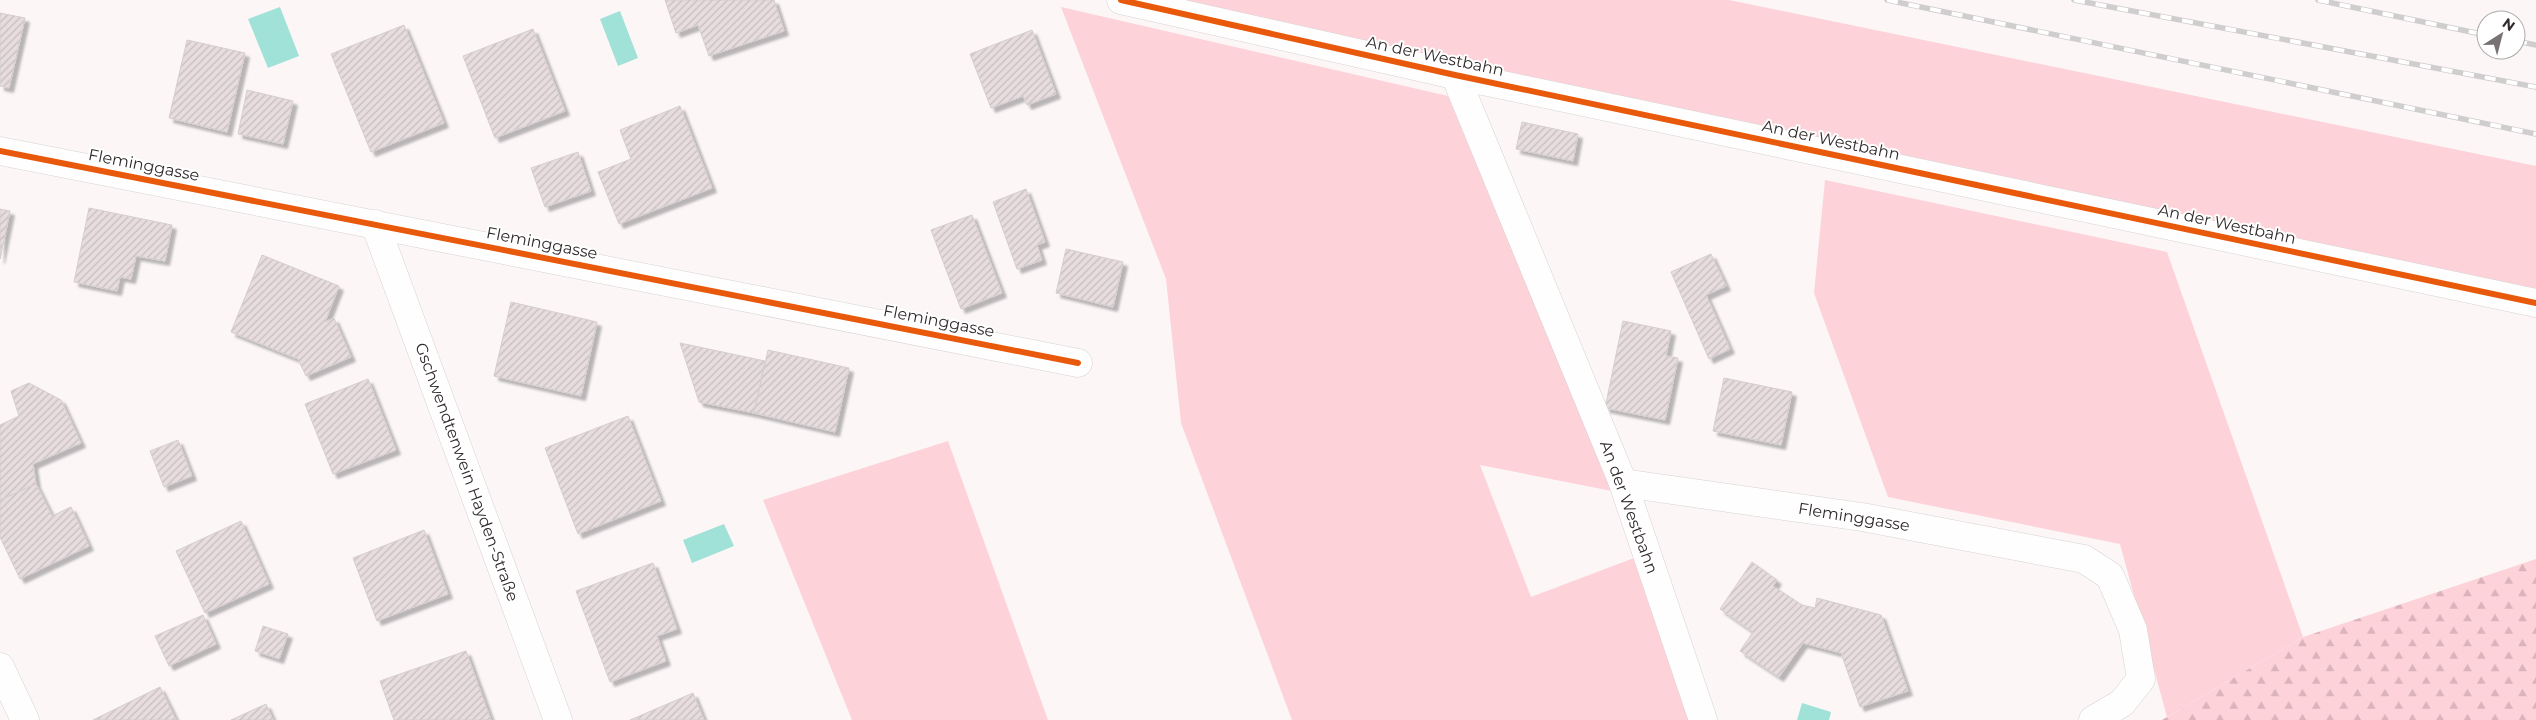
<svg xmlns="http://www.w3.org/2000/svg" width="2536" height="720" font-family="Montserrat,sans-serif">
  <style>
    .green { fill: #fed2d9 }
    .forest { fill: url(#forest-firs) }
    .water { fill: #a1e2d8 }
    .building { fill: url(#building-hatch); stroke: #d4cecf; filter: url(#shadow) }
    .lines { fill: none; stroke-linecap: round; stroke-linejoin: round }
    .minor-casing { stroke: #d8d2d3; stroke-width: 29 }
    .minor { stroke: #fffefe; stroke-width: 28 }
    .rail-casing { stroke: #d0cdce; stroke-width: 5.5 }
    .rail { stroke: #fff; stroke-width: 4; stroke-dasharray: 11; stroke-linecap: butt }
    .cycleway-casing { stroke: #fff; stroke-width: 9 }
    .cycleway { stroke: #e8590c; stroke-width: 6 }
    .labels { text-anchor: middle; dominant-baseline: central; stroke-width: 4; stroke-linejoin: round; paint-order: stroke }
    .street-label { font-size: 16px; fill: #322b2c; stroke: #fff }
  </style>
  <defs>
    <pattern id="forest-firs" width="22" height="20" patternUnits="userSpaceOnUse" patternTransform="scale(1.25)"><rect width="22" height="20" fill="#fed2d9"/><path d="M5 1l3.5 6h-7zM16 11l3.5 6h-7z" fill="#dab4ba"/></pattern>
    <pattern id="building-hatch" width="6" height="6" patternUnits="userSpaceOnUse" patternTransform="scale(1.25)"><rect width="6" height="6" fill="#e7dcde"/><path d="M-1 1l2-2M0 6l6-6M5 7l2-2" fill="none" stroke="#c7bdbf"/></pattern>
    <filter id="shadow"><feDropShadow dx="4.5" dy="4.5" stdDeviation="1" flood-color="#0004"/></filter>
  </defs>
  <rect width="100%" height="100%" fill="#fcf6f7"/>
  <g class="green">
    <path d="M1167,0h562l807,166v125z"/>
    <path d="M1061,7l387,89 164,395 -132,-26 51,132 103,-39 55,162h-397l-111,-297 -15,-144z"/>
    <path d="M1825,180l342,72 136,385 -136,80 -47,-173 -232,-47 -74,-204z"/>
    <path d="M948,441l100,279h-196l-89,-220z"/>
  </g>
  <path class="forest" d="M2536,559v161h-374l141,-83z"/>
  <g class="water">
    <path d="M280,7l19,49 -31,12 -20,-49z"/>
    <path d="M620,11l18,47 -20,8 -18,-47z"/>
    <path d="M724,524l10,22 -42,17 -9,-23z"/>
    <path d="M1802,703l29,9 -2,8h-32z"/>
  </g>
  <g class="building">
    <path d="M665,0h109l10,31 -75,25 -11,-31 -22,8z"/>
    <path d="M0,13l25,5 -16,70 -9,-2z"/>
    <path d="M404,25l40,98 -73,29 -40,-98z"/>
    <path d="M533,29l32,82 -70,27 -32,-82z"/>
    <path d="M1032,30l24,64 -29,11 -4,-9 -32,12 -21,-54z"/>
    <path d="M187,40l58,13 -18,79 -58,-14z"/>
    <path d="M247,90l46,11 -10,43 -45,-10z"/>
    <path d="M680,106l32,82 -93,36 -21,-52 33,-13 -11,-29z"/>
    <path d="M1522,122l56,12 -5,27 -57,-12z"/>
    <path d="M578,152l13,39 -46,16 -14,-39z"/>
    <path d="M1026,189l19,53 -8,3 5,15 -25,9 -24,-67z"/>
    <path d="M89,208l83,17 -7,36 -29,-5 -5,23 -11,-2 -3,14 -43,-9z"/>
    <path d="M0,209l10,2 -10,48z"/>
    <path d="M972,215l30,78 -41,16 -30,-79z"/>
    <path d="M1066,249l57,13 -10,45 -57,-14z"/>
    <path d="M1711,254l15,32 -20,9 24,54 -21,10 -38,-87z"/>
    <path d="M262,255l77,31 -14,36 9,-4 17,39 -45,19 -8,-17 -67,-27z"/>
    <path d="M511,302l86,20 -16,74 -87,-20z"/>
    <path d="M1623,321l48,10 -5,25 12,2 -13,62 -60,-12z"/>
    <path d="M680,343l85,18 -11,52 -55,-11z"/>
    <path d="M768,350l81,18 -14,64 -81,-19z"/>
    <path d="M1724,378l68,14 -11,53 -68,-14z"/>
    <path d="M368,379l28,71 -63,24 -28,-70z"/>
    <path d="M29,383l32,17 20,43 -48,21 3,20 -36,16v-75l19,-9 -8,-25z"/>
    <path d="M628,416l33,85 -83,33 -33,-86z"/>
    <path d="M178,440l14,36 -28,11 -14,-36z"/>
    <path d="M36,484l16,32 19,-9 18,39 -69,33 -20,-42v-37z"/>
    <path d="M241,521l28,63 -64,29 -29,-62z"/>
    <path d="M424,530l24,64 -71,27 -24,-63z"/>
    <path d="M1752,562l25,18 -4,6 29,19 13,3 2,-10 64,17 27,76 -48,16 -19,-54 -38,-10 -24,34 -39,-26 13,-19 -33,-23z"/>
    <path d="M653,563l24,66 -20,7 9,25 -56,21 -34,-91z"/>
    <path d="M203,615l13,29 -47,22 -14,-30z"/>
    <path d="M263,626l25,8 -9,25 -24,-8z"/>
    <path d="M466,651l25,69h-97l-14,-39z"/>
    <path d="M160,687l16,33h-83z"/>
    <path d="M693,693l11,27h-74z"/>
    <path d="M266,704l7,16h-42z"/>
  </g>
  <g class="lines">
    <defs>
      <g id="minor">
        <path d="M1121,0l334,75 1081,228"/>
        <path d="M1455,75l168,408 80,237"/>
        <path d="M0,151l1078,212"/>
        <path d="M375,224l183,496"/>
        <path d="M1623,483l239,34 222,42 26,17 23,54 8,49 -19,24 -29,17"/>
        <path d="M0,667l25,53"/>
      </g>
    </defs>
    <use href="#minor" class="minor-casing"/>
    <use href="#minor" class="minor"/>
    <defs>
      <g id="rail">
        <path d="M1887,0l649,134"/>
        <path d="M2074,0l462,87"/>
        <path d="M2318,0l168,35"/>
        <path d="M2516,41l20,4"/>
      </g>
    </defs>
    <use href="#rail" class="rail-casing"/>
    <use href="#rail" class="rail"/>
    <defs>
      <g id="cycleway">
        <path d="M1121,0l334,75 1081,228"/>
        <path d="M0,151l1078,212"/>
      </g>
    </defs>
    <use href="#cycleway" class="cycleway-casing"/>
    <use href="#cycleway" class="cycleway"/>
  </g>
  <g class="labels">
    <g class="street-label">
      <text transform="translate(1435 56) rotate(12)">An der Westbahn</text>
      <text transform="translate(1831 140) rotate(12)">An der Westbahn</text>
      <text transform="translate(144 165) rotate(11)">Fleminggasse</text>
      <text transform="translate(2227 224) rotate(12)">An der Westbahn</text>
      <text transform="translate(542 243) rotate(11)">Fleminggasse</text>
      <text transform="translate(939 321) rotate(11)">Fleminggasse</text>
      <text transform="translate(467 472) rotate(70)">Gschwendtenwein Hayden-Straße</text>
      <text transform="translate(1629 507) rotate(70)">An der Westbahn</text>
      <text transform="translate(1854 517) rotate(9)">Fleminggasse</text>
    </g>
  </g>
  <g transform="translate(2501 35) rotate(36)"><circle r="24" fill="#ffffff" stroke="#adaaab"/>
  <path d="M0-4L9 19L0 12L-9 19Z" fill="#797273"/>
  <text y="-8" font-size="14" font-weight="bold" text-anchor="middle" fill="#322b2c">N</text>
  </g>
</svg>
